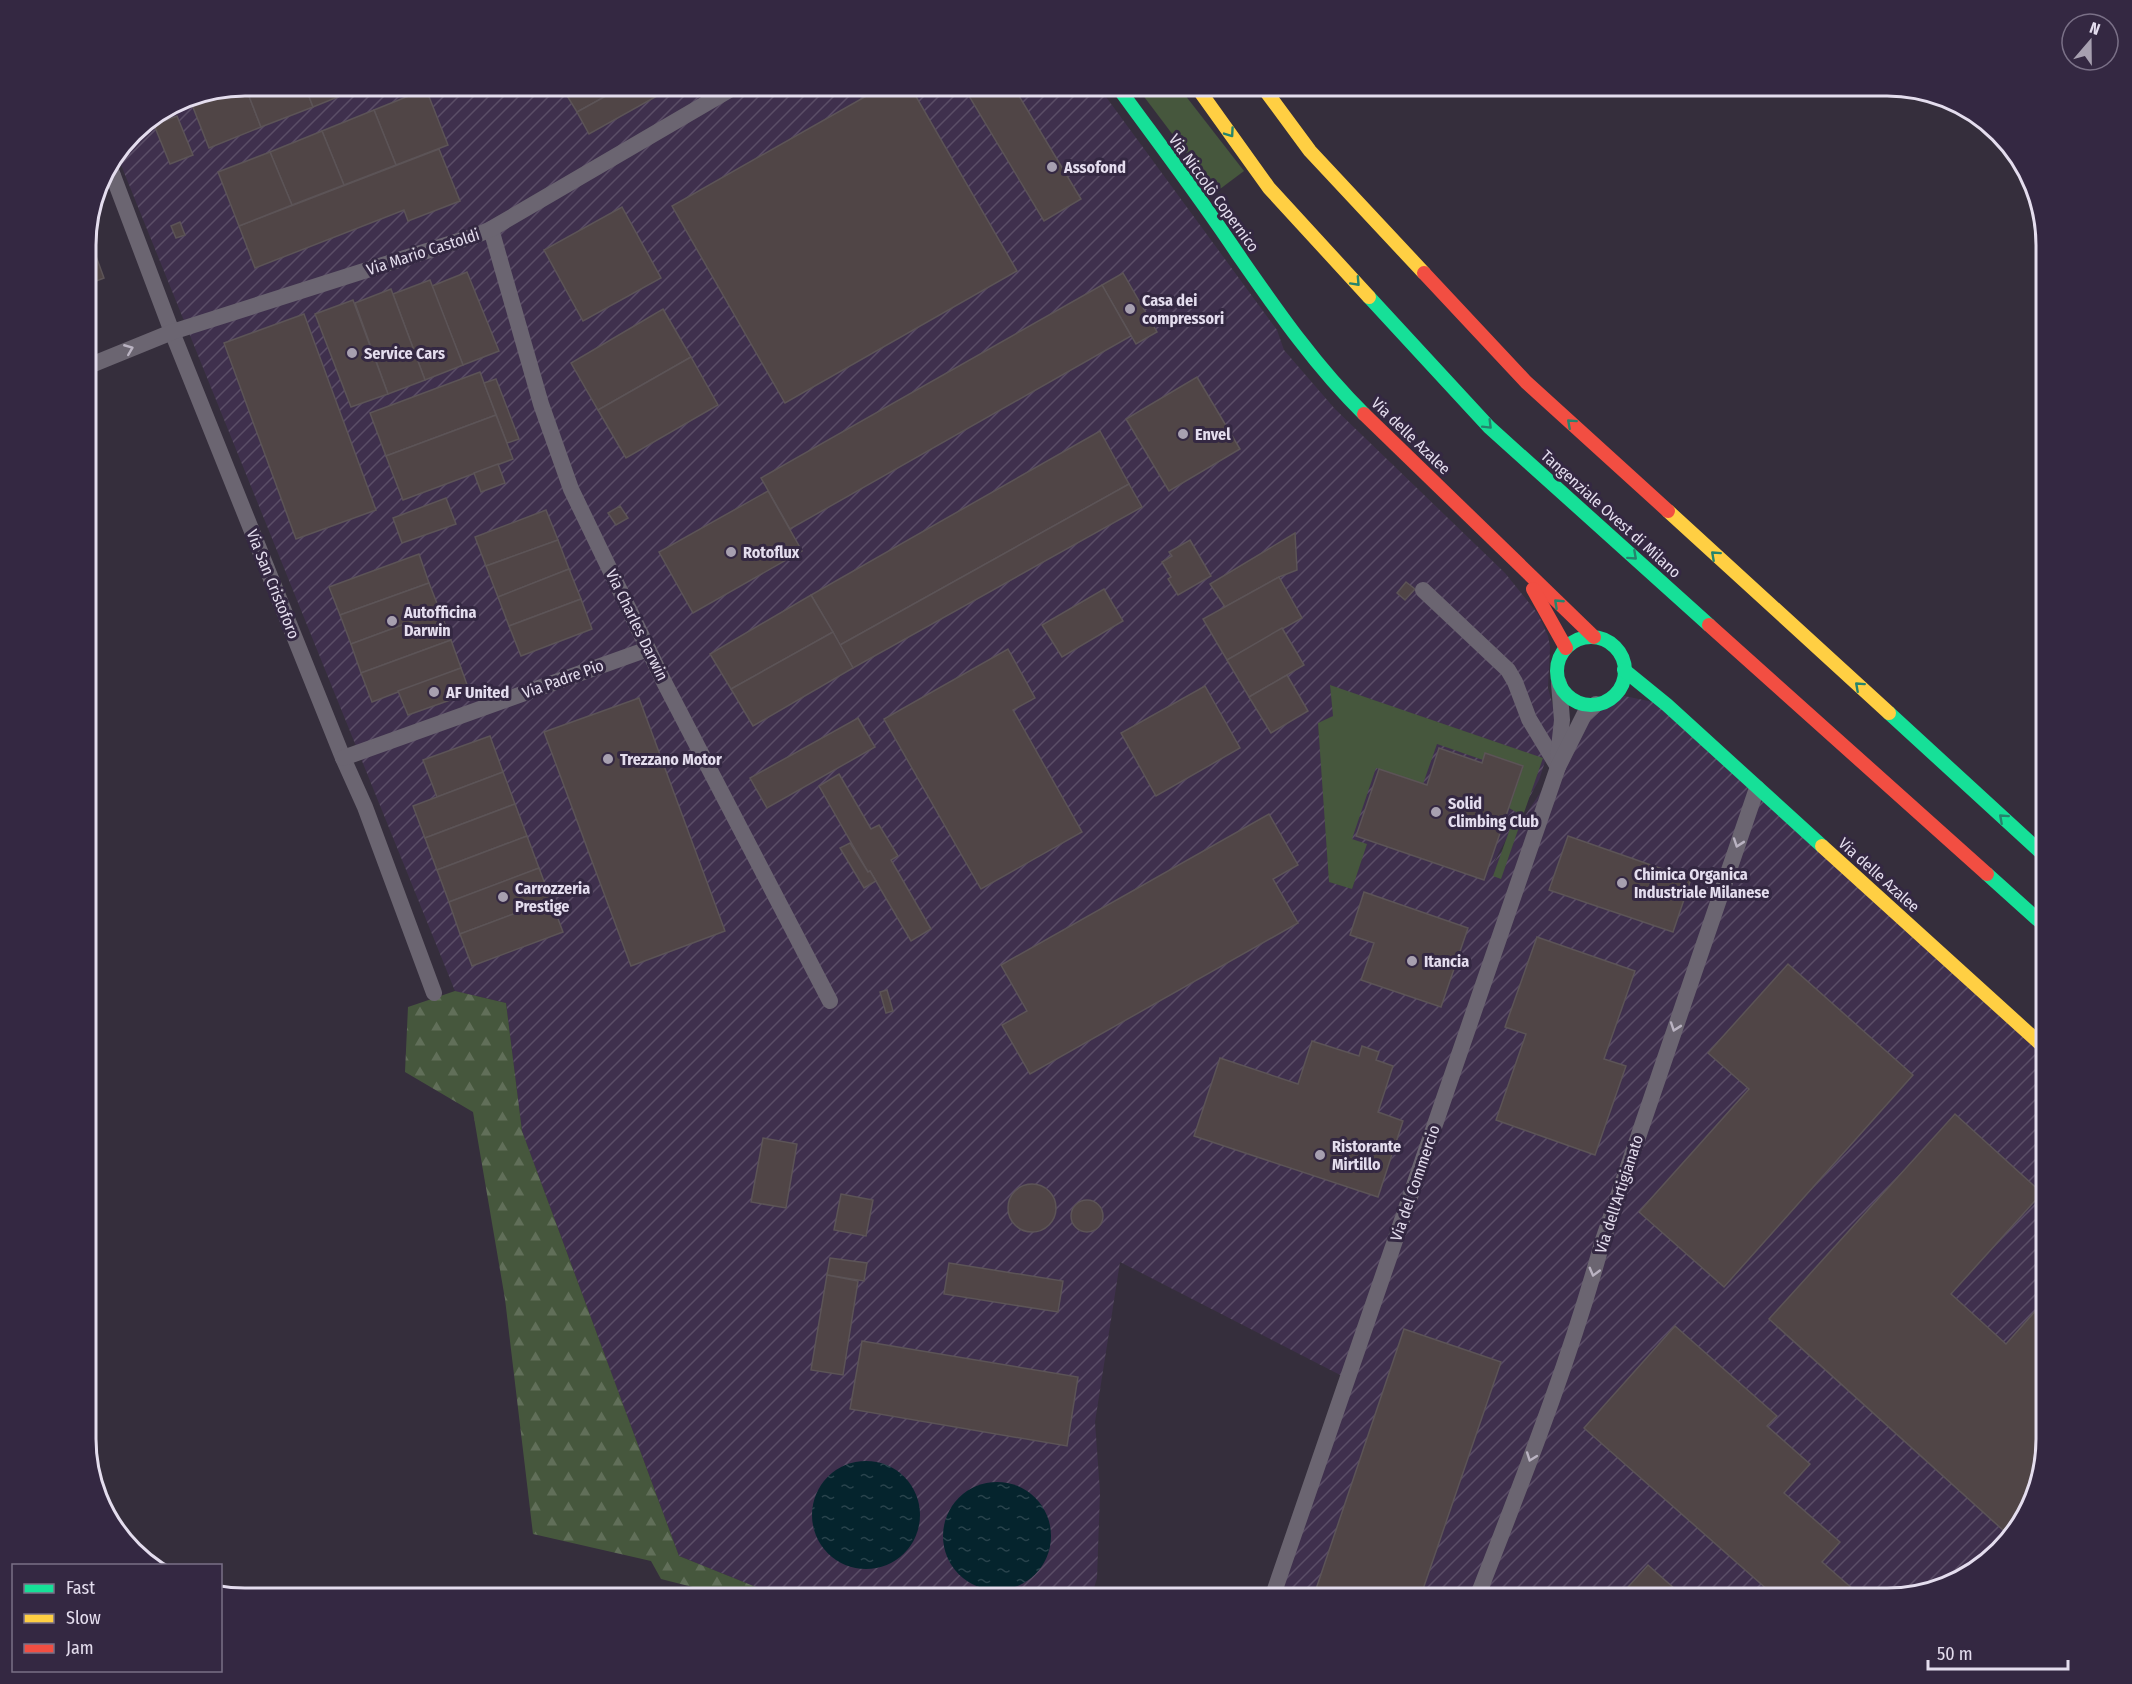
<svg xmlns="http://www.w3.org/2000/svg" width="2132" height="1684" font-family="'Fira Sans Condensed',sans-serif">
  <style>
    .industrial { fill: url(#industrial-furrows) }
    .grass { fill: #46573d }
    .forest { fill: url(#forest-firs) }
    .water { fill: url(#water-ripples) }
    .building { fill: #504546; stroke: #5c5457; stroke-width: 1.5 }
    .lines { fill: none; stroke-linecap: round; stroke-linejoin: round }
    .street { stroke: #6b6571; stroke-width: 16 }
    .fast { stroke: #16e098; stroke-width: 14 }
    .slow { stroke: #ffcf43; stroke-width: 14 }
    .jam { stroke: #f24e42; stroke-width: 14 }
    .oneway { stroke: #25846d }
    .oneway2 { stroke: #bab3c2 }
    .poi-dot { fill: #a7a0b0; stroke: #342842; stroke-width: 2 }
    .labels { text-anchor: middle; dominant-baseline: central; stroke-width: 6; stroke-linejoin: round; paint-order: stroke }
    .poi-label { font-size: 16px; font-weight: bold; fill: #e4ddee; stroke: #342842; text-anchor: start }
    .street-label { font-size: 16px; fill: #e4ddee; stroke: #342842 }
    .rim { fill: none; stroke: #e4ddee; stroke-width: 3 }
  </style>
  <defs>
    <pattern id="industrial-furrows" width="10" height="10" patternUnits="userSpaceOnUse" patternTransform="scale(1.5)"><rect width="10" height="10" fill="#3f304d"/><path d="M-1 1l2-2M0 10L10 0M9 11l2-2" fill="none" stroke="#5b4e67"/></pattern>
    <pattern id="forest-firs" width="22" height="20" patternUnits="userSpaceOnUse" patternTransform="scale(1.5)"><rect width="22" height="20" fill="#46573d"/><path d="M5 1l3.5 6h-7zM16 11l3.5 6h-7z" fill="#616f59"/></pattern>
    <pattern id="water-ripples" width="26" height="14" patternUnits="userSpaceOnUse" patternTransform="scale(1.5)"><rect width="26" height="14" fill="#05242d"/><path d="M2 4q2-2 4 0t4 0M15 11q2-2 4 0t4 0" fill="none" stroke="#29434c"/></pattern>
  </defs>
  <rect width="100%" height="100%" fill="#352e3c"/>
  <path class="industrial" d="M245,86h853l179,244 7,20 51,59 170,164 33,41 10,22 2,11 -2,41 7,25v18l-16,49 -48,87 95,-143 29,-30 52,11 379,343v391l-12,61 -27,44 -50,38 -70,16h-615l76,-219 -228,-117 -25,160 5,70 -3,86 -6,20h-308l-104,-42 -157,-425 -16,-128 -51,-12 -338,-836 23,-30 44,-27z"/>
  <g class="grass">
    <path d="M1136,86h42l66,85 -28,21z"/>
    <path d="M1330,685l213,73 -42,121 -8,-3 23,-64 -7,-4 14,-41 -37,-13 -3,6 -46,-16 -14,40 -47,-16 -24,71 15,5 -15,45 -23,-7 -11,-159 15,-7z"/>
  </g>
  <path class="forest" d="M455,991l51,12 16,128 157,425 104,42h-52l-3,-2 -67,-17 -10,-18 -118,-27 -28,-235 -32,-187 -68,-40 3,-65z"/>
  <g class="water">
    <circle cx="866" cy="1515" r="54"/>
    <circle cx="997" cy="1536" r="54"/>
  </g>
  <g class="building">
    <path d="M245,86l16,41 -52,21 -20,-51z"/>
    <path d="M245,86h60l8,21 -52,20z"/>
    <path d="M305,86h60l-52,21z"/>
    <path d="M561,86h63l-47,26z"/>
    <path d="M624,86h51l-86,48 -12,-22z"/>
    <path d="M884,86h26l107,185 -232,132 -113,-197z"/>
    <path d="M963,86h50l68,113 -37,22z"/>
    <path d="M426,89l22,56 -52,20 -22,-55z"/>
    <path d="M374,110l22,55 -52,20 -22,-54z"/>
    <path d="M177,116l16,39 -23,9 -16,-39z"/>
    <path d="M322,131l22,54 -52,20 -22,-53z"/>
    <path d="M439,149l21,52 -52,20 -4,-11 -149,58 -16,-42z"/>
    <path d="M270,152l22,53 -53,21 -21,-54z"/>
    <path d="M622,207l39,71 -78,43 -39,-71z"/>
    <path d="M180,222l5,13 -9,3 -5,-12z"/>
    <path d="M89,237l15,41 -18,7v-47z"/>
    <path d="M467,272l32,79 -36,14 -31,-79z"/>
    <path d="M1123,273l34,59 -21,12 -34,-59z"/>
    <path d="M430,280l33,85 -38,15 -32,-86z"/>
    <path d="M1102,285l29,51 -341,193 -29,-51z"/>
    <path d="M391,289l34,91 -37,14 -33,-91z"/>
    <path d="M353,300l35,94 -37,13 -36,-93z"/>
    <path d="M663,309l28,48 -93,53 -27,-47z"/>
    <path d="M304,314l72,196 -80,29 -72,-196z"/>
    <path d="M691,357l27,48 -92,53 -28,-48z"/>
    <path d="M480,372l16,43 -110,41 -16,-43z"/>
    <path d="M1197,377l43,72 -71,42 -43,-72z"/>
    <path d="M496,379l23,60 -12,4 -23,-60z"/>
    <path d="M496,415l17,44 -110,41 -17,-44z"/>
    <path d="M1100,431l29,53 -289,161 -29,-50z"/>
    <path d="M498,464l7,19 -24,9 -7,-19z"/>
    <path d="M1129,484l13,23 -289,161 -13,-23z"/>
    <path d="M768,491l34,60 -109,62 -34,-61z"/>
    <path d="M446,498l10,26 -54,19 -9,-25z"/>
    <path d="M620,506l8,12 -12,7 -8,-12z"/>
    <path d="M546,510l12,30 -72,26 -11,-29z"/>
    <path d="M1295,533l2,37 -18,7 -54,30 -15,-23z"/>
    <path d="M558,540l11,29 -71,28 -12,-31z"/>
    <path d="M1190,540l21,36 -33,19 -10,-16 3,-2 -9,-15 10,-6 -3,-4z"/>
    <path d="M419,554l10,29 -89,32 -11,-28z"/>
    <path d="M569,569l12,30 -72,27 -11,-29z"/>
    <path d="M1279,577l23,41 -75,42 -24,-41z"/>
    <path d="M1406,582l9,7 -10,11 -8,-7z"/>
    <path d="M429,583l11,28 -89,33 -11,-29z"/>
    <path d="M1104,589l19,32 -61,36 -20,-32z"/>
    <path d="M811,595l22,37 -102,57 -21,-35z"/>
    <path d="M581,599l11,30 -71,27 -12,-30z"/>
    <path d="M440,611l11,29 -90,33 -10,-29z"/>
    <path d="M1282,628l22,37 -55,32 -22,-37z"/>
    <path d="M833,632l20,36 -100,58 -22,-37z"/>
    <path d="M451,640l10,28 -89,34 -11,-29z"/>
    <path d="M1008,649l27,49 -22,12 69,122 -101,57 -97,-170z"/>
    <path d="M461,668l9,25 -62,22 -10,-24z"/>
    <path d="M1287,675l21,36 -37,22 -22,-36z"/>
    <path d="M1205,686l35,62 -84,48 -35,-63z"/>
    <path d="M639,698l86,233 -94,35 -87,-234z"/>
    <path d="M858,718l17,29 -108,61 -17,-30z"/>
    <path d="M490,736l13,36 -66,25 -14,-37z"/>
    <path d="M1439,748l43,15 3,-10 38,13 -39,114 -128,-44 23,-67 48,16z"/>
    <path d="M503,772l12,32 -90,34 -12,-32z"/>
    <path d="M839,774l32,55 8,-4 19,31 -7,4 40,69 -20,12 -41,-70 -2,1 -49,-86z"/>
    <path d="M515,804l12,32 -90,34 -12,-32z"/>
    <path d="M1269,814l29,51 -25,14 25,44 -268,151 -28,-49 25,-14 -26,-46z"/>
    <path d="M527,836l12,32 -90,34 -12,-32z"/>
    <path d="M1568,836l123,43 -18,53 -124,-42z"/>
    <path d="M850,843l18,29 2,-1 6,10 -12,7 -24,-40z"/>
    <path d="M539,868l12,32 -91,34 -11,-32z"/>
    <path d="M1364,892l104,36 -27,79 -80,-27 13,-37 -24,-8z"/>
    <path d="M551,900l12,32 -91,34 -12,-32z"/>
    <path d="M1537,937l98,34 -31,88 22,7 -31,89 -99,-35 30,-86 -21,-7z"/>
    <path d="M1788,964l125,111 -189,212 -85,-75 110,-123 -41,-36z"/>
    <path d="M887,990l6,21 -7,2 -6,-21z"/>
    <path d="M1312,1041l47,15 3,-10 17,6 -3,8 17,6 -15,46 25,9 -25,76 -184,-61 26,-78 78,26z"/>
    <path d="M1955,1114l87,79 -91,101 55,50 40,-45v140l-11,58 -31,34 -235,-212z"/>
    <path d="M763,1138l34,6 -11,64 -35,-6z"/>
    <circle cx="1032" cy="1208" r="24"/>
    <path d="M841,1194l32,6 -7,36 -32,-6z"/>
    <circle cx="1087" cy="1216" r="16"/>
    <path d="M830,1258l37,5 -3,18 -37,-6z"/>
    <path d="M949,1263l114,18 -5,31 -114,-18z"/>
    <path d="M827,1275l31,6 -15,94 -32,-5z"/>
    <path d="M1675,1326l102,90 -10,10 43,38 -26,29 56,49 -18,20 32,28 -8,8h-69l-193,-170z"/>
    <path d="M1404,1329l97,33 -81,236h-107z"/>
    <path d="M862,1341l216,36 -11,69 -217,-37z"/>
    <path d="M1648,1565l37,33h-67z"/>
    <path d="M827,1589l54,9h-56z"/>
  </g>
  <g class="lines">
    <g class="street">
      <path d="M109,165l63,167 171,426 22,49 69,186"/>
      <path d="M99,185l14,-9"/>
      <path d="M491,229l50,175 30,85 93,193 166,319"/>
      <path d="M86,367l86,-35 305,-97 14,-6 245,-143"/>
      <path d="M1423,590l85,80 7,12 14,37 29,48"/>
      <path d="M1558,757l4,-37 -3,-37"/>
      <path d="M343,758l305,-109"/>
      <path d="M1272,1598l286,-831 26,-52 12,-11"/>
      <path d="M1477,1598c45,-117 92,-234 125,-355l155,-455"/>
    </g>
    <g class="fast">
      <path d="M1117,86c40,55 82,110 120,167 39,56 78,113 127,161"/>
      <path d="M1369,297l120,130 220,198"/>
      <circle cx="1591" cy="671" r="34"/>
      <path d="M1624,670l43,35 155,141"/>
      <path d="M1889,713l157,144"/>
      <path d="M1987,874l59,53"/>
    </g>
    <g class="slow">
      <path d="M1196,86l73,102 100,109"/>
      <path d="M1262,86l48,65 114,122"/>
      <path d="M1668,511l221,202"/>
      <path d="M1822,846l224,203"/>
    </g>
    <g class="jam">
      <path d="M1424,273l102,109 142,129"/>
      <path d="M1364,414l230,223"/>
      <path d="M1533,589l33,59"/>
      <path d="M1709,625l278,249"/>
    </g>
  </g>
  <defs><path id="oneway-chevron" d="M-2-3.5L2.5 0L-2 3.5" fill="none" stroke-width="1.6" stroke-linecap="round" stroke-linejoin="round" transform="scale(1.5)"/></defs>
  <g class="oneway">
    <use href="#oneway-chevron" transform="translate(1230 133) rotate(55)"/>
    <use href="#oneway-chevron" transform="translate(1356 282) rotate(47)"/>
    <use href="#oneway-chevron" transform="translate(1571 423) rotate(-138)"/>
    <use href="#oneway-chevron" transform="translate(1488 425) rotate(45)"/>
    <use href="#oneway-chevron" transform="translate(1715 555) rotate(-138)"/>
    <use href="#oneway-chevron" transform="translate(1633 556) rotate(42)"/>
    <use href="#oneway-chevron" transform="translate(1558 603) rotate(-137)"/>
    <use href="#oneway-chevron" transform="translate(1859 686) rotate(-138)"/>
    <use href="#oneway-chevron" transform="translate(2003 818) rotate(-138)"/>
  </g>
  <g class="oneway2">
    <use href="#oneway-chevron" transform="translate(129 349) rotate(-22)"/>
    <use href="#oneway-chevron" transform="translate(1738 843) rotate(109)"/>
    <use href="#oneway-chevron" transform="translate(1675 1027) rotate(109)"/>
    <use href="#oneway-chevron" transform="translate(1594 1272) rotate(105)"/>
    <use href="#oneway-chevron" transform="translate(1531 1457) rotate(110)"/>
  </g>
  <g class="poi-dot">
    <circle cx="1052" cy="167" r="6"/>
    <circle cx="1130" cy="309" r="6"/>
    <circle cx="352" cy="353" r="6"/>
    <circle cx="1183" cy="434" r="6"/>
    <circle cx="731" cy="552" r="6"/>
    <circle cx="392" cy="621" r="6"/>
    <circle cx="434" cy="692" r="6"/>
    <circle cx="608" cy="759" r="6"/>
    <circle cx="1436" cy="812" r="6"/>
    <circle cx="1622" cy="883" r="6"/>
    <circle cx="503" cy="897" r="6"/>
    <circle cx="1412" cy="961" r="6"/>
    <circle cx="1320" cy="1155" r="6"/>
  </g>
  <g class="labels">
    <g class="poi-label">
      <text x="1064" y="167">Assofond</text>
      <text x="1142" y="300">Casa dei<tspan x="1142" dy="18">compressori</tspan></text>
      <text x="364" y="353">Service Cars</text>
      <text x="1195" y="434">Envel</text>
      <text x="743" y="552">Rotoflux</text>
      <text x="404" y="612">Autofficina<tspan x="404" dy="18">Darwin</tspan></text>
      <text x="446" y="692">AF United</text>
      <text x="620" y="759">Trezzano Motor</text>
      <text x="1448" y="803">Solid<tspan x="1448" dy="18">Climbing Club</tspan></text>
      <text x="1634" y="874">Chimica Organica<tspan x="1634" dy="18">Industriale Milanese</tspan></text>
      <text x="515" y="888">Carrozzeria<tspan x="515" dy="18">Prestige</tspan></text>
      <text x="1424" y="961">Itancia</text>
      <text x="1332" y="1146">Ristorante<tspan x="1332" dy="18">Mirtillo</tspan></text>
    </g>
    <g class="street-label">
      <text transform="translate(1214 193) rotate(54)">Via Niccolò Copernico</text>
      <text transform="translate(423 252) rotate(-18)">Via Mario Castoldi</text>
      <text transform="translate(1411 436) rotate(44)">Via delle Azalee</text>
      <text transform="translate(1611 514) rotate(42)">Tangenziale Ovest di Milano</text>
      <text transform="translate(273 584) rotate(68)">Via San Cristoforo</text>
      <text transform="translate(637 625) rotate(64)">Via Charles Darwin</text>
      <text transform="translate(563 679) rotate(-20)">Via Padre Pio</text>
      <text transform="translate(1879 875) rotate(42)">Via delle Azalee</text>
      <text transform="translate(1415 1183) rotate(-71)">Via del Commercio</text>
      <text transform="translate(1619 1194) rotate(-72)">Via dell'Artigianato</text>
    </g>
  </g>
  <path d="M0 0H2132V1684H0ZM245 96H1887A149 149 0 0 1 2036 245V1439A149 149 0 0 1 1887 1588H245A149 149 0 0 1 96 1439V245A149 149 0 0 1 245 96Z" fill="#342842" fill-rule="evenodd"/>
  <path class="rim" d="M245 96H1887A149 149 0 0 1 2036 245V1439A149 149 0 0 1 1887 1588H245A149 149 0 0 1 96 1439V245A149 149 0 0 1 245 96Z"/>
  <rect x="12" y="1564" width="210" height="108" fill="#342842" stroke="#7a7087" stroke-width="1.5"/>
  <rect x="24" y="1584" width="30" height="9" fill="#16e098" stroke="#7a7087" stroke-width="1.5"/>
  <text x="66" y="1594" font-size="18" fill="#e4ddee">Fast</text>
  <rect x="24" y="1614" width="30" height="9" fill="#ffcf43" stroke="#7a7087" stroke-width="1.5"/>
  <text x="66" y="1624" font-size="18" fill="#e4ddee">Slow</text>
  <rect x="24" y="1644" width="30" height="9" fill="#f24e42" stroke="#7a7087" stroke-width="1.5"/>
  <text x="66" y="1654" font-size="18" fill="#e4ddee">Jam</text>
  <g transform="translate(2090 42) rotate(20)"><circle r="28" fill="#342842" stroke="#7a7087" stroke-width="1.5"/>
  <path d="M0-4.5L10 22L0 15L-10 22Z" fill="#a7a0b0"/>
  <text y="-9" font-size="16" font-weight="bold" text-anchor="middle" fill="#e4ddee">N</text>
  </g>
  <path d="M1928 1660v9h140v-9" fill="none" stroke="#e4ddee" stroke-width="3"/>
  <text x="1937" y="1660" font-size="18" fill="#e4ddee" stroke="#342842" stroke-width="4.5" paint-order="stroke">50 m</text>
</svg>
